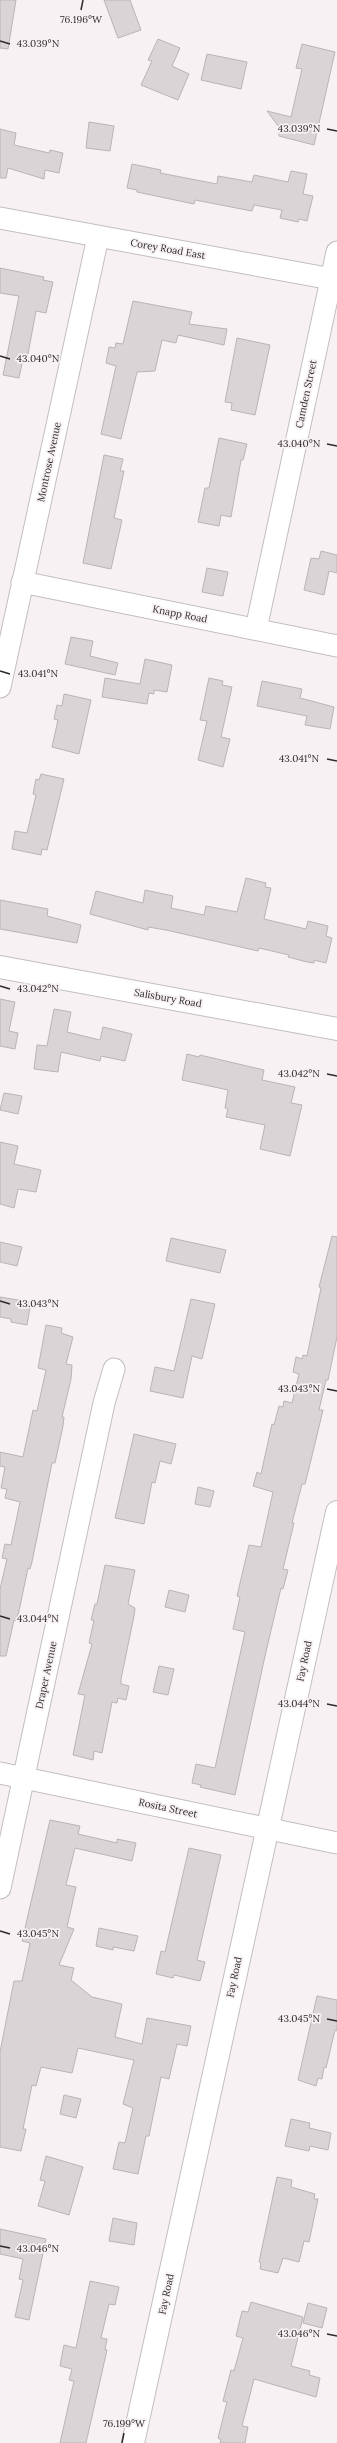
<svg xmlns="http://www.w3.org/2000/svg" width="337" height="2443" font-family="Lora,serif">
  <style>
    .building { fill: #dad4d6; stroke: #b9b4b5 }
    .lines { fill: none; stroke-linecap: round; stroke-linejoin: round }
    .minor-casing { stroke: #c3bebf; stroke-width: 23 }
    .tertiary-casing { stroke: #c3bebf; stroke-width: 24 }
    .minor { stroke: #fff; stroke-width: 21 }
    .tertiary { stroke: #fff; stroke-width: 22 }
    .ticks { fill: none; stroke: #2c2a2b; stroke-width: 1.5 }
    .labels { text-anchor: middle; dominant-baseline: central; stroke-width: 3.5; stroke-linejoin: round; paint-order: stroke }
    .street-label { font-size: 10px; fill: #2c2a2b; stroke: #f7f1f3 }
    .ticks-label { font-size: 10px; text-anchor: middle; fill: #2c2a2b; stroke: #f7f1f3; stroke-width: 3.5; stroke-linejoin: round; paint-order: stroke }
  </style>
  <rect width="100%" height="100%" fill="#f7f1f3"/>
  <g class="building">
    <path d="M0,0h16l-8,49 -8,-1z"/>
    <path d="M104,0h26l11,30 -23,8z"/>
    <path d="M158,39l22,9 -8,18 17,8 -11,26 -37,-15 11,-24 -4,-1z"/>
    <path d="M302,44l33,8 -21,93 -35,-9v-9l-12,-16 24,6 11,-48 -6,-1z"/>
    <path d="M207,54l40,8 -6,27 -40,-9z"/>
    <path d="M89,122l25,4 -4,25 -24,-3z"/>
    <path d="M0,129l16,4 -2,12 35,8 1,-3 13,3 -4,20 -14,-3 -1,9 -36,-11 -2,10h-6z"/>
    <path d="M132,164l29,6 -1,3 57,11 1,-8 34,6 2,-7 34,7 3,-11 16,3 -4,20 10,2 -6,25 -8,-2 -1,3 -18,-4 2,-8 -28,-5 -2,6 -57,-11 -1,4 -57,-12v-2l-10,-2z"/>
    <path d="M0,268l44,9 -1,3 10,2 -7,31 -10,-2 -8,43h-4l-5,24 -16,-3 16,-79 -19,-3z"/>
    <path d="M133,301l59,11 -3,12 38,5 -3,16 -46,-10 -2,8 -14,-3 -7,31 -18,1 -16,67 -20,-5 15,-68 -10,-3 3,-16 6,1 1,-5 7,1z"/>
    <path d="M237,338l33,7 -15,70 -24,-5 1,-7 -7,-1z"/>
    <path d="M219,438l28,6 -4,16h-2l-10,57 -10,-2 -2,11 -21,-4 7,-34h4z"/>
    <path d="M104,455l19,4 -3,12h4l-10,47 8,2 -11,49 -28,-6z"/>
    <path d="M321,551l16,4v18l-8,-2 -5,24 -20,-5 7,-32 8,1z"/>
    <path d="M207,568l21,4 -5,24 -21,-4z"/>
    <path d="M71,637l22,4 -3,15 28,7 -3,12 -50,-11z"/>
    <path d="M145,659l27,6 -5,27 -13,-2v4l-5,-1 -2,11 -45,-7 3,-19 35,6z"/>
    <path d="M209,678l14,3 -1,4 10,2 -11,50 9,2 -7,28 -25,-7 9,-39 -7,-1z"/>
    <path d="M262,681l40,8 -2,9 34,9 -4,22 -25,-4 2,-9 -50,-10z"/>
    <path d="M64,694l27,6 -12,54 -27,-7 6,-27 -4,-1 3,-14 5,1z"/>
    <path d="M41,774l23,5 -17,71 -5,-1 -1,6 -29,-6 3,-18 12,2 9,-38 -3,-1 3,-15 3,1z"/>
    <path d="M246,878l20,5 -1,4 6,1 -7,31 42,10 2,-8 20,5 -2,10 6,2 -6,25 -12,-3v3l-7,-1 -19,-5 1,-2 -30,-7 -1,3 -92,-21 -18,-3v3l-58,-16 6,-23 47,12 2,-13 28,6 -2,12 33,7 2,-9 31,6z"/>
    <path d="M0,900l48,9 -1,7 34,9 -4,18 -77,-14z"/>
    <path d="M0,999l15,3 -6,29 9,2 -3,16 -15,-3z"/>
    <path d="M54,1009l17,3 -4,20 33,8 3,-13 29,7 -7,27 -24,-5 -1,5 -39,-9 -3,20 -24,-3 3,-24 10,1z"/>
    <path d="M187,1054l12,3 1,-2 64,15 -2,10 33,7 -4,16 11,2 -12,51 -30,-7 5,-24 -39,-8 2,-8 -3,-1 3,-18 -46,-10z"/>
    <path d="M4,1093l18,3 -4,18 -18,-4z"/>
    <path d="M0,1142l18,4 -4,18 27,6 -5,22 -18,-3 -4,19 -14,-4z"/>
    <path d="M332,1236l5,1v100l-9,43h-2l-7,30h4l-12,50 -6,24h-3l-10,39h2l-11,46 5,1 -5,19 -2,-1 -16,68 -30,139 -35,-8 1,-2 -9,-2 4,-19 19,4 30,-136 -12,-3 7,-32 -3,-1 12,-51 12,2 12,-55 -20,-6 4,-14 4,2 11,-50 2,1 5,-19 4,1 1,-6 8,2 7,-29 -6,-2 3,-15 6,2 1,-4 4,1 14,-68 -2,-1z"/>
    <path d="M171,1238l55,12 -6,23 -54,-12z"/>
    <path d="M0,1242l22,5 -5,19 -17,-4z"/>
    <path d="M0,1297l31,5 -4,23 -16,-3v-3l-11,-2z"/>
    <path d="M191,1299l24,5 -13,55 -10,-3 -9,42 -33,-7 5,-24 19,4z"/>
    <path d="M46,1325l16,3 -1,5 12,4 -7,27 6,1 -1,14 -9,38h2l-1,9 -8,37h-3l-20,99 -2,7 -2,-1 -9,43 -3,10 -2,-1 -8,36h-6v-67l7,-30 -5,-1 3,-14 6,1 9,-43 -15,-4 2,-9 -6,-1 4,-21 -5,-1v-14l23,5 10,-47 4,1 9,-41 -8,-2z"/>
    <path d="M134,1434l42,10 -5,20 -11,-3 -5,22 -3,-1 -8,42 -29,-6z"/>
    <path d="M198,1487l16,4 -4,16 -15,-3z"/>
    <path d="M105,1565l30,5 -7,34 7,4 -1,8 -13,63v5l8,2 -3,14 -8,-2 -1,5 -5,-1 -10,51 -8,-2 -1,9 -20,-5 12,-60 -7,-1 14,-50 -3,-1 5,-23h-3l4,-16h2z"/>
    <path d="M169,1590l20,5 -4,17 -20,-5z"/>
    <path d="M159,1666l15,3 -6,26 -15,-3z"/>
    <path d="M50,1820l30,6 -2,8 39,9v-4l19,4 -4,18 -57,-13 -9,37 10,2 -9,40 7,2 -15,36 15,3 -3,12 21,17 30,7 -7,33 27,7 5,-26 44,8 -4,20 -10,-2 -8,35 -8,-2 -12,59h-3l-8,38 -25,-5 6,-27 6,1 8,-35 -10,-4 11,-44 -56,-12 -6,25 -31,-6 -5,19 -4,-1 -9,44h3l-5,22 -21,-4v-95l14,-71h8l8,-38 -8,-2z"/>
    <path d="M189,1848l32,7 -24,105 8,2 -5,19 -26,-6 -1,3 -17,-4 5,-23 4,1z"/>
    <path d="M99,1928l39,8 -4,15 -21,-4v3l-17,-4z"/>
    <path d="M317,1996l20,4v31l-2,-1 -9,38 -2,-1 -2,12 -4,-1 -2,8 -18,-6z"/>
    <path d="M64,2095l17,4 -5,19 -16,-4z"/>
    <path d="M291,2119l19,4 -1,5 22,5 -3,17 -18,-4 -1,5 -24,-5z"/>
    <path d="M46,2156l37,11 -14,48 -31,-9 7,-25 -5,-1z"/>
    <path d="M277,2177l15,3 -1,7 24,7 -1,5h4l-9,43 -5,-1 -5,21 -16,-4 -5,15 -18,-4 1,-6 -2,-1z"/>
    <path d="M113,2218l24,5 -3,22 -25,-4z"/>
    <path d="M0,2229l46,10 -17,81 -14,-3 8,-37 -4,-1 4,-20 -23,-5z"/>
    <path d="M90,2281l29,6 -4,18 -6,-1 -8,34 6,1 -2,11h2l-21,93h-26l14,-62 -5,-1 3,-11 -12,-3 1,-6 3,-15 12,3z"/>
    <path d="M251,2302l52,15 -12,49 19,5 -1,4 11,3 -4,19 -62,-18 -12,47 6,1 -3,16h-25l1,-3 -3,-2 9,-36 -4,-1 8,-31 3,1 9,-33 -7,-2 6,-25 6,1z"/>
    <path d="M308,2303l19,5 -5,20 -19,-5z"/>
  </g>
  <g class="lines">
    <defs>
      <g id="minor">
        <path d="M0,218l337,62"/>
        <path d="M22,582l315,64"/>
        <path d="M256,629l81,-377"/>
        <path d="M0,687l98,-450"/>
        <path d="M0,1773l337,70"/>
        <path d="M0,1888l104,-485 10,-34"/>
      </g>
      <g id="tertiary">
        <path d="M0,967l337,62"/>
        <path d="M133,2443l204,-931"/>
      </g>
    </defs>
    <use href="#minor" class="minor-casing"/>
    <use href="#tertiary" class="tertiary-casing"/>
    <use href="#minor" class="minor"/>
    <use href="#tertiary" class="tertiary"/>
  </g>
  <path class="ticks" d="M81,10l2,-10M0,41l10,3M327,129l10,2M0,356l10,3M327,444l10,2M0,671l10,3M327,759l10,2M0,986l10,3M327,1074l10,2M0,1301l10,3M327,1389l10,2M0,1616l10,3M327,1704l10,2M0,1931l10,3M327,2019l10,2M0,2246l10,2M327,2334l10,2M122,2443l2,-10"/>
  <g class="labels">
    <g class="street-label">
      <text transform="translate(168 249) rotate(10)">Corey Road East</text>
      <text transform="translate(306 394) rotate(-78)">Camden Street</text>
      <text transform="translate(49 462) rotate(-78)">Montrose Avenue</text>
      <text transform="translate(180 614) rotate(11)">Knapp Road</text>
      <text transform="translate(168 998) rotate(10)">Salisbury Road</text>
      <text transform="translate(304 1661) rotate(-78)">Fay Road</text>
      <text transform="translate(46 1675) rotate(-78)">Draper Avenue</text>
      <text transform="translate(168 1808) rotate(12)">Rosita Street</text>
      <text transform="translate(234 1977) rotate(-78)">Fay Road</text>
      <text transform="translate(166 2294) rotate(-78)">Fay Road</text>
    </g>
  </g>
  <g class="ticks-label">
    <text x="81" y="23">76.196°W</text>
    <text x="38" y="47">43.039°N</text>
    <text x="299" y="132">43.039°N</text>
    <text x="38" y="362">43.040°N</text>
    <text x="299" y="447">43.040°N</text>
    <text x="38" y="677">43.041°N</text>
    <text x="299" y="762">43.041°N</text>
    <text x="38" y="992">43.042°N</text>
    <text x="299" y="1077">43.042°N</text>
    <text x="38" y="1307">43.043°N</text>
    <text x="299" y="1392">43.043°N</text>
    <text x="38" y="1622">43.044°N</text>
    <text x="299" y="1707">43.044°N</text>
    <text x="38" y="1937">43.045°N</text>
    <text x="299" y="2022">43.045°N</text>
    <text x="38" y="2252">43.046°N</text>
    <text x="299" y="2337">43.046°N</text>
    <text x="124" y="2427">76.199°W</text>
  </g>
</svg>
